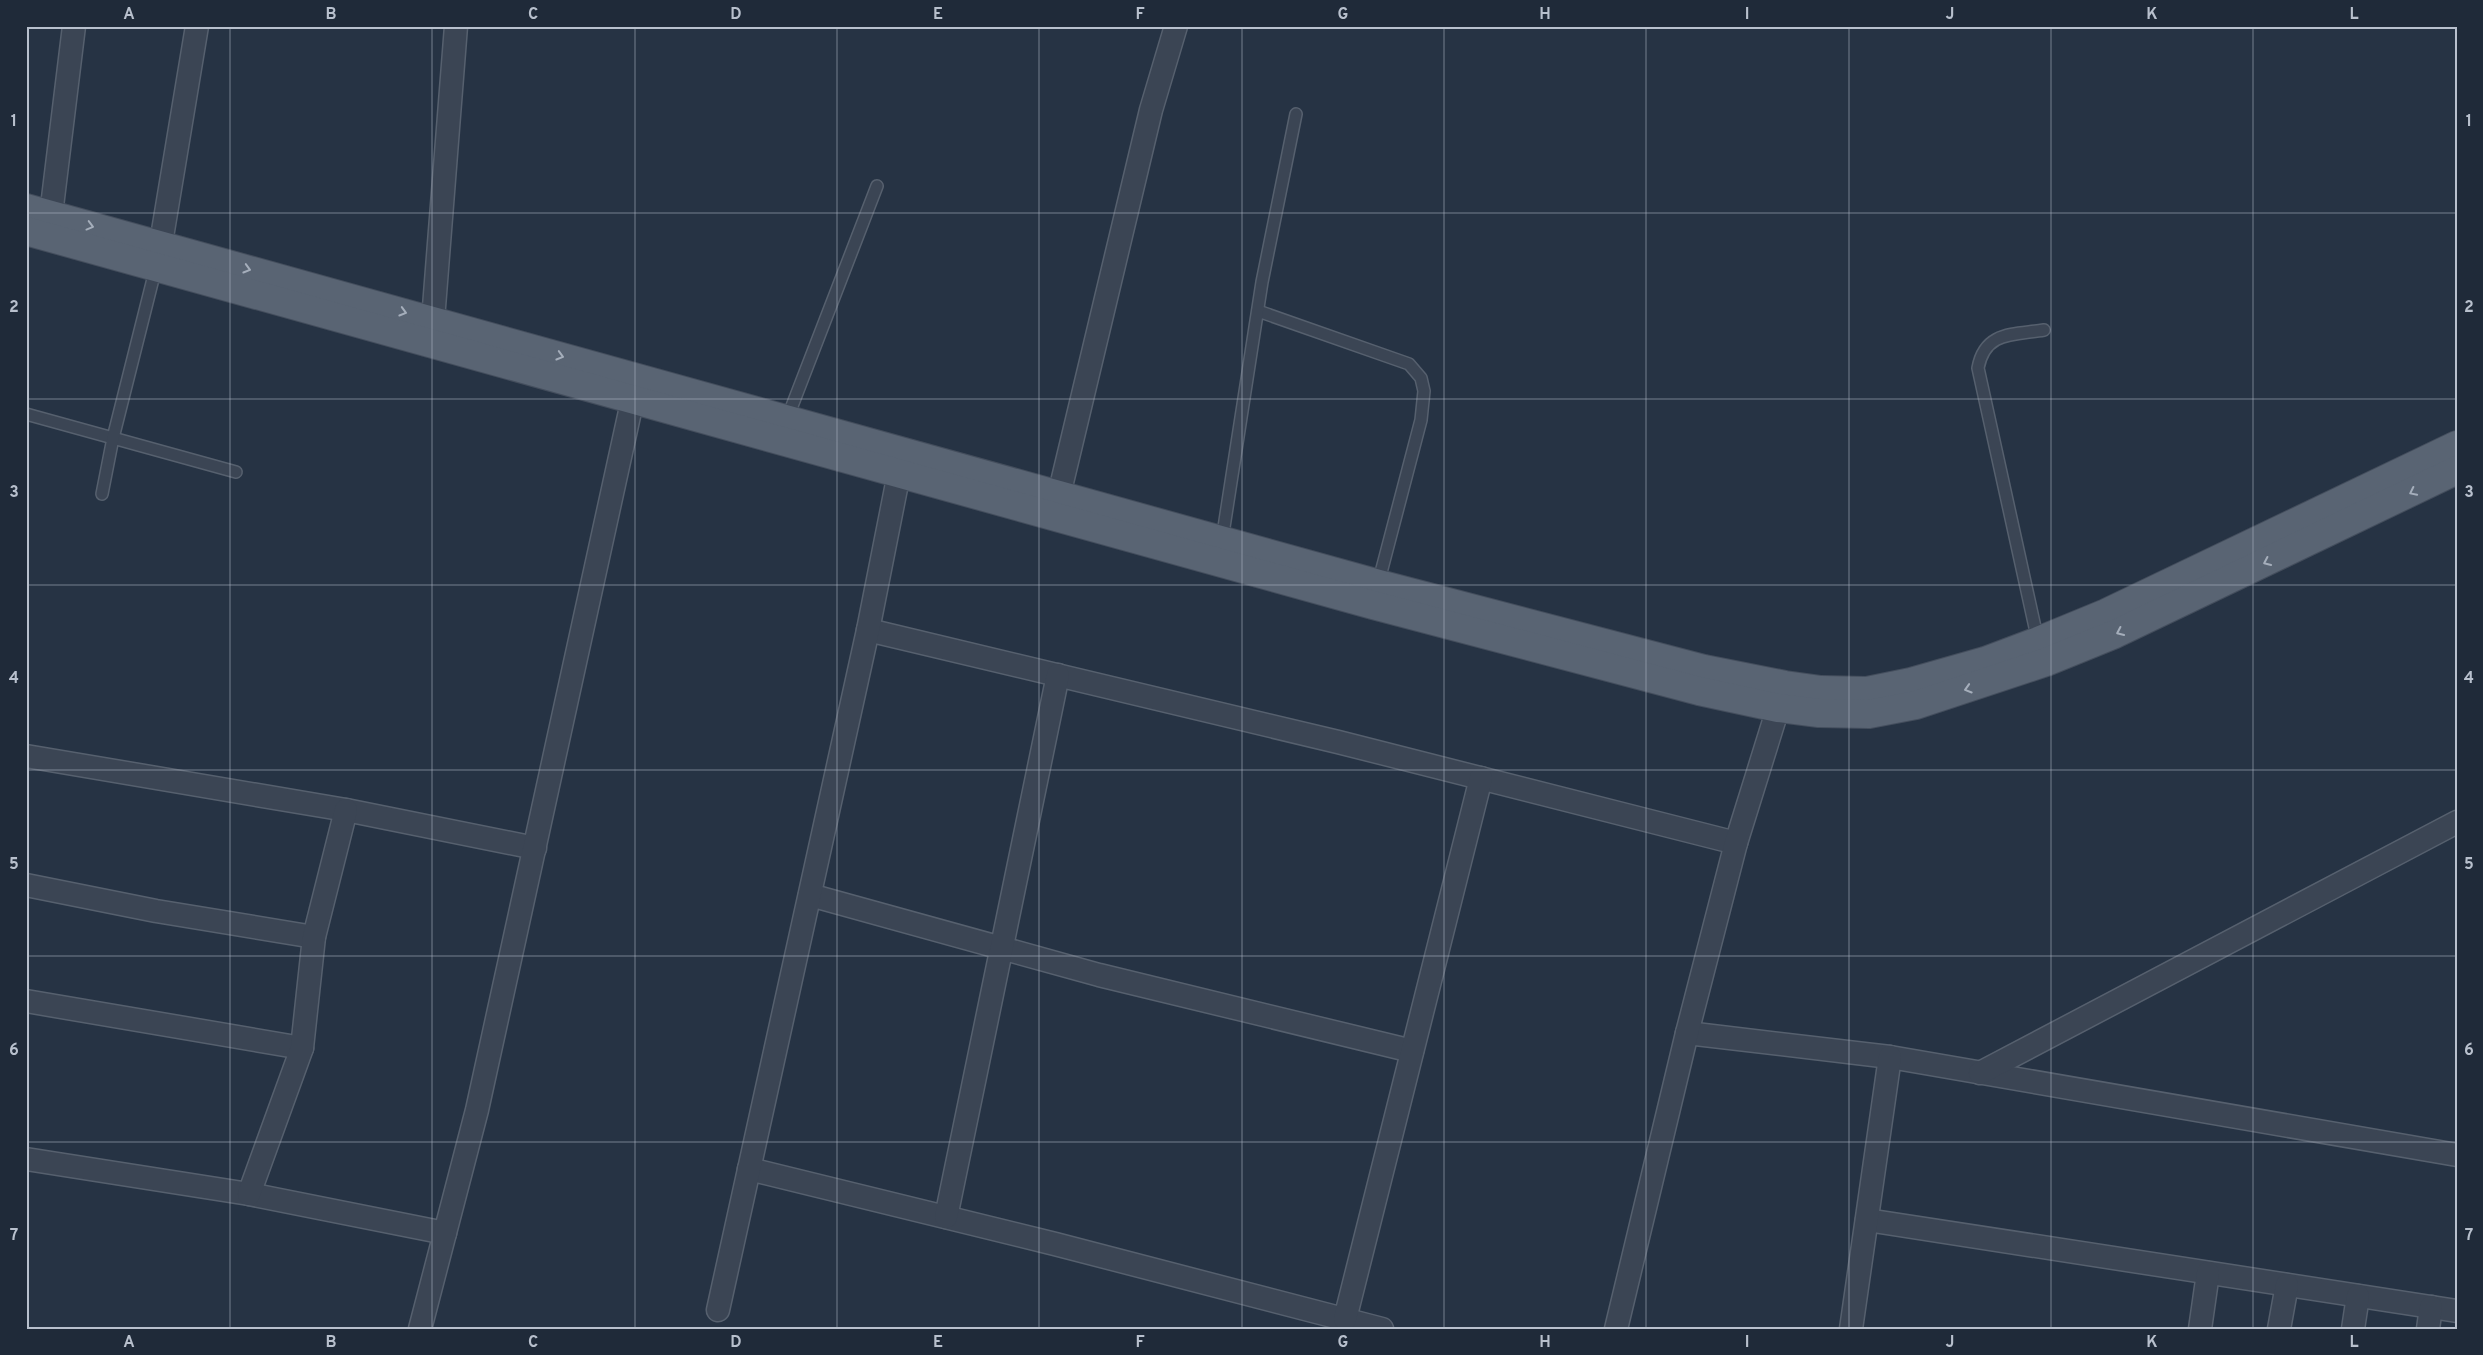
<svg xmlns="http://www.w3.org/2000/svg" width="2483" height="1355" font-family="Overpass,sans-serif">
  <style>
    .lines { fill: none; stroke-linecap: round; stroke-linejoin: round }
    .lane-casing { stroke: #56606e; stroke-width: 14 }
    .street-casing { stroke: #56606e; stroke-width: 25 }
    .primary-casing { stroke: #444e5d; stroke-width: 30 }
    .lane { stroke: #3b4554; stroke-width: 11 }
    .street { stroke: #3b4554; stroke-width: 22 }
    .primary { stroke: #596473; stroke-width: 28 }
    .oneway { stroke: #a5aebb }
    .grid { fill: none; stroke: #b8c0cd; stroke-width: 1; stroke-opacity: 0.55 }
    .neatline { fill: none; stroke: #b8c0cd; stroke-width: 2 }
    .grid-label { font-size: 16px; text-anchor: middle; font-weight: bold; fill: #b8c0cd }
  </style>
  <rect width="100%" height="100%" fill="#263344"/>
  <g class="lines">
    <defs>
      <g id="lane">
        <path d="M1258,311l151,53 12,14 3,13 -3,29 -43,164"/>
        <path d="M26,414l210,58"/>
        <path d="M787,419l90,-233"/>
        <path d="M102,494l11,-56 43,-171"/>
        <path d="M1222,540l40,-258 34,-168"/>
        <path d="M2038,641l-60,-273c7,-37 35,-33 66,-38"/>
      </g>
      <g id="street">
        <path d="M49,231l25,-205"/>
        <path d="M158,261l39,-235"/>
        <path d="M433,320l23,-294"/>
        <path d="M1059,495l92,-385 25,-84"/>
        <path d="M868,630l470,112 398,101"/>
        <path d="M26,756l320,54 189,38"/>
        <path d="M26,885l130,26 158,26"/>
        <path d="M810,895l289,80 313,76"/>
        <path d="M26,1001l276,47"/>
        <path d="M1687,1033l203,24 567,98"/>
        <path d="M1980,1073l477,-251"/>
        <path d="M26,1159l223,35 196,39"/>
        <path d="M749,1169l306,75 327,85"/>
        <path d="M249,1194l53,-146 12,-111 32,-127"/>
        <path d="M946,1217l112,-542"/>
        <path d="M1867,1220l590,91"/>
        <path d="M718,1310l150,-680 34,-172"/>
        <path d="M1345,1319l136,-541"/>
        <path d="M420,1329l57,-219 159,-726"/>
        <path d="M1616,1329l71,-296 49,-190 47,-151"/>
        <path d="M1851,1329l39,-272"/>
        <path d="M2200,1329l8,-56"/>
        <path d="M2279,1329l8,-44"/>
        <path d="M2353,1329l5,-33"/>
        <path d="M2428,1329l3,-22"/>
      </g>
      <g id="primary">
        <path d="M26,208l1353,376 325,85 81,16 36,5 46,1 44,-9 74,-21 53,-20 68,-28 351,-168"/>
        <path d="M26,231l1347,374 326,86 79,17 41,5 50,1 47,-9 130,-43 69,-28 342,-164"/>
      </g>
    </defs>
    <use href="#lane" class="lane-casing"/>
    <use href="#street" class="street-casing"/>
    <use href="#primary" class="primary-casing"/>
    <use href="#lane" class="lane"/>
    <use href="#street" class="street"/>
    <use href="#primary" class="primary"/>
  </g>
  <defs><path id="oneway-chevron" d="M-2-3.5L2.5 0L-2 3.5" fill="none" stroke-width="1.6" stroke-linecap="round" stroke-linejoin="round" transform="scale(1.25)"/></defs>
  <g class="oneway">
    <use href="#oneway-chevron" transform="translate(90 226) rotate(15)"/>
    <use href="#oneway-chevron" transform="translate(247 269) rotate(16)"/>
    <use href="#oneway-chevron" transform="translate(403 312) rotate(16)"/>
    <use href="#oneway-chevron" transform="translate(560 356) rotate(16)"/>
    <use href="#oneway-chevron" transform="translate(2413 492) rotate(154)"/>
    <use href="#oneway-chevron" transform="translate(2267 562) rotate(155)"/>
    <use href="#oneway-chevron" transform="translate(2120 632) rotate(155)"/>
    <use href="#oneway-chevron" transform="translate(1968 689) rotate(163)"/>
  </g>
  <path class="grid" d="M230,26v1303M432,26v1303M635,26v1303M837,26v1303M1039,26v1303M1242,26v1303M1444,26v1303M1646,26v1303M1849,26v1303M2051,26v1303M2253,26v1303M26,213h2431M26,399h2431M26,585h2431M26,770h2431M26,956h2431M26,1142h2431"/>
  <rect width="2483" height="1355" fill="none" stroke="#1f2a39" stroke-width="55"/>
  <rect x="28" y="28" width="2428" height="1300" class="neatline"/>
  <g class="grid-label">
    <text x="129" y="19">A</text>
    <text x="331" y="19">B</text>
    <text x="533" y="19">C</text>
    <text x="736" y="19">D</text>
    <text x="938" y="19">E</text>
    <text x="1140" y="19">F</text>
    <text x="1343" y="19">G</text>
    <text x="1545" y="19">H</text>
    <text x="1747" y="19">I</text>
    <text x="1950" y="19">J</text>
    <text x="2152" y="19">K</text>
    <text x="2354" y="19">L</text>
    <text x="14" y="126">1</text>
    <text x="2469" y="126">1</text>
    <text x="14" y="312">2</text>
    <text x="2469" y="312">2</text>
    <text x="14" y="497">3</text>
    <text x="2469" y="497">3</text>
    <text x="14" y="683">4</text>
    <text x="2469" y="683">4</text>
    <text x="14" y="869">5</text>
    <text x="2469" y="869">5</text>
    <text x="14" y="1055">6</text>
    <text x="2469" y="1055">6</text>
    <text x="14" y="1240">7</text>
    <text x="2469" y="1240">7</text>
    <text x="129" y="1347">A</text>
    <text x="331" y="1347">B</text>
    <text x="533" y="1347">C</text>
    <text x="736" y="1347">D</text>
    <text x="938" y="1347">E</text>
    <text x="1140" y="1347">F</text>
    <text x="1343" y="1347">G</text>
    <text x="1545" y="1347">H</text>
    <text x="1747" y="1347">I</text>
    <text x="1950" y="1347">J</text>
    <text x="2152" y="1347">K</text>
    <text x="2354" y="1347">L</text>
  </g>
</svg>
